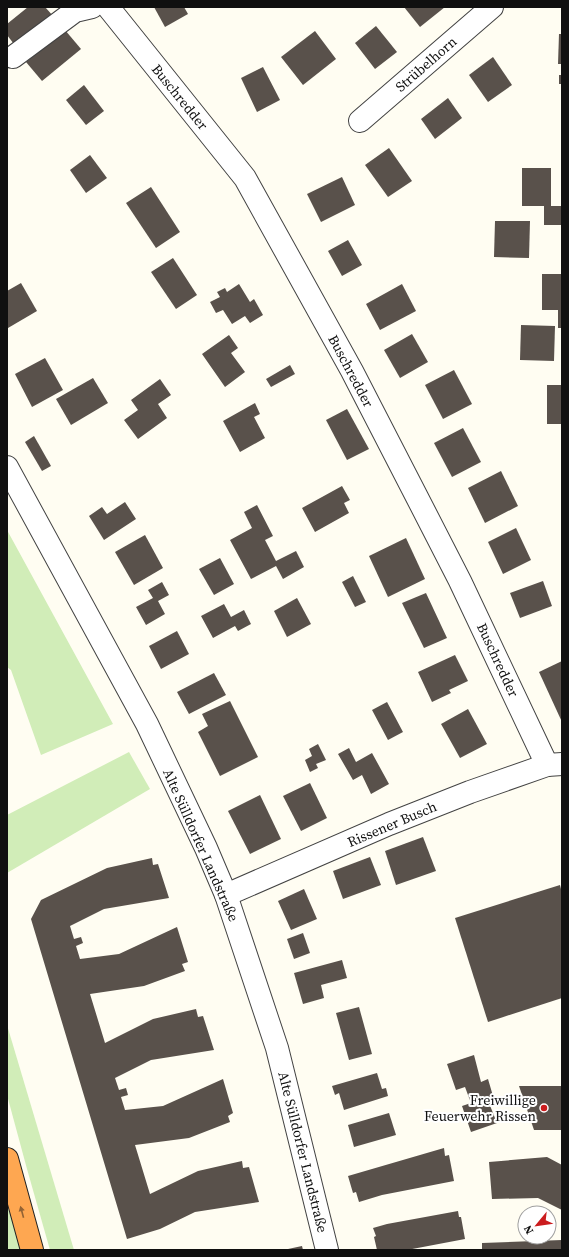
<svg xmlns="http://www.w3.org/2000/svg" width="569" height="1257" font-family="'Source Serif 4',serif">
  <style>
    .green { fill: #d1edb8 }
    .building { fill: #59514b }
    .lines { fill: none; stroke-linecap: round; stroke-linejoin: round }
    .minor-casing { stroke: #434343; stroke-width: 24 }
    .highway-casing { stroke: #212121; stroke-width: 24 }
    .minor { stroke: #fff; stroke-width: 22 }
    .highway { stroke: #fea751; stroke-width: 22 }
    .oneway { fill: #936334 }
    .poi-dot { fill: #cb1c1e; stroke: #fff; stroke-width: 1.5 }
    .labels { text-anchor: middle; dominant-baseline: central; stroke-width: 4; stroke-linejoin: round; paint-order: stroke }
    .street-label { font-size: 14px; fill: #101010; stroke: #fff }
    .poi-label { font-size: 14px; fill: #101010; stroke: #fff; text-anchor: end }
  </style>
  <rect width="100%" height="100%" fill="#fffdf2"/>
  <g class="green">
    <path d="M7,530l106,194 -72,31 -30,-85 -4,-3z"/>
    <path d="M129,752l21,37 -143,84v-58z"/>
    <path d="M7,1025l67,225h-24l-23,-81 -20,-74z"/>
    <path d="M7,1204l14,46h-13l-1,-2z"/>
  </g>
  <g class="building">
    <path d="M28,7h17l9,10 -37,31 -10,-13v-11z"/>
    <path d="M154,7h30l4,7 -23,13z"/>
    <path d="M404,7h41l-25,20z"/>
    <path d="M376,26l21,26 -22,17 -20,-26z"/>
    <path d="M65,30l16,19 -39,32 -16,-19z"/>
    <path d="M315,31l21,28 -33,26 -22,-28z"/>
    <path d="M559,34h3v30h-4z"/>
    <path d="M493,57l19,28 -24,17 -19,-27z"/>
    <path d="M263,67l17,33 -23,12 -16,-34z"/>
    <rect x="559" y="75" width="3" height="9"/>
    <path d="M84,85l20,26 -18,14 -20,-25z"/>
    <path d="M448,98l14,20 -27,21 -14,-20z"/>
    <path d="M389,148l23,33 -24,16 -23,-32z"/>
    <path d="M90,155l17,23 -21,15 -16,-23z"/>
    <path d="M522,168h29v38h11v19h-18v-19h-22z"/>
    <path d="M342,177l13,28 -34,17 -14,-28z"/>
    <path d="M151,187l29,45 -24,16 -30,-45z"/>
    <path d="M495,221h35l-1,37 -35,-1z"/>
    <path d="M348,240l14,25 -20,11 -14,-25z"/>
    <path d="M173,258l24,37 -21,14 -25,-37z"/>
    <path d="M542,274h20v54h-4v-18h-16z"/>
    <path d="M21,283l16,28 -29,17 -1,-37z"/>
    <path d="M239,284l11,18 4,-3 9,16 -13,8 -5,-7 -13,8 -9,-14 -7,3 -6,-11 10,-5 -3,-5 8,-4 2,4z"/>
    <path d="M402,284l14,27 -36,19 -14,-26z"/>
    <path d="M521,325l34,1 -1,35 -34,-1z"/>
    <path d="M412,334l16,28 -28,16 -16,-28z"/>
    <path d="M229,335l9,13 -7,5 14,19 -20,15 -23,-33z"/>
    <path d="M45,358l18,32 -31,17 -17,-33z"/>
    <path d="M290,365l5,9 -24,13 -5,-8z"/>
    <path d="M454,370l18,34 -29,15 -18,-34z"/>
    <path d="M93,378l15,25 -37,22 -15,-26z"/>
    <path d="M160,379l11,16 -13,9 9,14 -29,21 -14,-19 14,-10 -7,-10z"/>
    <rect x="547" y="385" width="15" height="39"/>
    <path d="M255,403l5,11 -6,3 11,21 -25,14 -17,-31z"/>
    <path d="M347,409l22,40 -22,11 -21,-40z"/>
    <path d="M463,428l18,34 -29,15 -18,-34z"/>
    <path d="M34,436l17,30 -9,5 -17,-29z"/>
    <path d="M501,471l17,35 -33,17 -17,-35z"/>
    <path d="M342,486l8,14 -6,3 5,10 -34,19 -13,-24z"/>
    <path d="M125,502l11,17 -32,21 -15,-24 13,-9 5,7z"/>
    <path d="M257,505l16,31 -8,4 11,21 20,-10 8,16 -21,12 -7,-13 -25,13 -21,-39 22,-12 -8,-16z"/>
    <path d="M516,528l15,32 -28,14 -15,-32z"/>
    <path d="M145,535l18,33 -29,17 -19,-33z"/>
    <path d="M406,538l19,41 -37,18 -19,-41z"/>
    <path d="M220,558l14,26 -20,11 -15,-26z"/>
    <path d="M353,576l13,26 -11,5 -13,-25z"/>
    <path d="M543,581l9,25 -32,12 -10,-25z"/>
    <path d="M162,582l7,13 -11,6 7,13 -19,11 -10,-18 17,-9 -5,-8z"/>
    <path d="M426,593l21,45 -23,10 -22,-45z"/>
    <path d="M297,598l14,26 -24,13 -13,-26z"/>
    <path d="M224,604l7,13 13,-7 7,14 -13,7 -3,-5 -22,12 -12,-22z"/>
    <path d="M177,631l12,23 -28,15 -12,-23z"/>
    <path d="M455,655l13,26 -19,9 2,3 -19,9 -14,-30z"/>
    <path d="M562,661v61l-23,-50z"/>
    <path d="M214,673l12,22 -37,19 -12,-22z"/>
    <path d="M230,701l28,56 -38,19 -22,-44 10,-6 -6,-12z"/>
    <path d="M387,702l16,30 -15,8 -16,-30z"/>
    <path d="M468,709l19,35 -27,14 -19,-34z"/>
    <path d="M318,744l8,16 -10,4 2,4 -8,4 -5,-12 7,-4 -3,-7z"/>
    <path d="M349,748l7,14 16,-9 17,31 -18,10 -9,-19 -9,5 -15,-26z"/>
    <path d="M310,783l17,35 -26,13 -18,-35z"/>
    <path d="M260,795l21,44 -31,15 -22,-43z"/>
    <path d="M423,837l13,34 -40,14 -11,-34z"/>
    <path d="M370,857l11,28 -38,14 -10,-28z"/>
    <path d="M152,858l1,7 5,-1 11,34 -65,11 -34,17 4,13 7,-2 2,6 -7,3 4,13 39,-5 58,-27 11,35 -6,2 3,7 -41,15 -54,8 15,49 48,-24 43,-10 2,8 5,-1 11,34 -63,10 -36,18 4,12 7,-2 2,7 -7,2 4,13 38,-4 60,-27 10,34 -5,3 2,6 -41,16 -54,7 15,49 48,-23 44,-10 1,7 6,-1 10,35 -64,10 -35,17 -33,10 -96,-320 10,-19 66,-32z"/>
    <path d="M560,885l2,8v105l-74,24 -33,-104z"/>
    <path d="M304,889l13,30 -26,11 -13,-29z"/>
    <path d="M303,933l7,20 -16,6 -7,-20z"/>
    <path d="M342,960l5,18 -26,7 3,13 -21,6 -9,-31z"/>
    <path d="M359,1007l13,47 -23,6 -13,-47z"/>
    <path d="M474,1055l7,27 7,-3 5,17 -6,2 10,25 -26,9 -9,-26 9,-3 -6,-16 -9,3 -9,-26z"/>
    <path d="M377,1073l5,16 4,-1 2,8 -44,14 -5,-17 -4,2 -3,-9z"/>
    <path d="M519,1086h43v44h-28z"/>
    <path d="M389,1113l7,22 -42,12 -6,-22z"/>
    <path d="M444,1148l1,8 4,-1 5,26 -72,14 -23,7 -3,-10 -3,1 -5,-17z"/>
    <path d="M547,1157l15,8v45l-24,-12 -46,1 -3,-37z"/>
    <path d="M458,1211l1,6h2l4,22 -58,11h-30l-3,-13 2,-1 -3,-8 14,-4z"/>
    <path d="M562,1240v10h-80v-7z"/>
    <path d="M302,1246l1,4h-15v-1z"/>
  </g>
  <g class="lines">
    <defs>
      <g id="minor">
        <path d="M108,7l137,171 107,193 68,132 40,78 87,184"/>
        <path d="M13,57l62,-46 17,-4"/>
        <path d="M360,121l132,-114"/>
        <path d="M7,467l140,257 59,124 20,47 51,153 50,202"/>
        <path d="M226,895l163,-71 81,-32 77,-27 15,-1"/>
      </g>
      <path id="highway" d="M7,1159l25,91"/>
    </defs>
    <use href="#minor" class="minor-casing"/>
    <use href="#highway" class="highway-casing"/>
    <use href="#minor" class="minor"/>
    <use href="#highway" class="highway"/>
  </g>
  <defs><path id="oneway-solid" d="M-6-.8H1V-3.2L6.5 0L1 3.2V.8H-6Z"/></defs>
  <use class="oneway" href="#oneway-solid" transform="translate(22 1212) rotate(-105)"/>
  <circle class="poi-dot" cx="544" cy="1108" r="4"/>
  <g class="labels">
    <g class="street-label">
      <text transform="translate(426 64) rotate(-41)">Strübelhorn</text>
      <text transform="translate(180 97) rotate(51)">Buschredder</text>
      <text transform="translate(351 371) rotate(62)">Buschredder</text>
      <text transform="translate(498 660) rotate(65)">Buschredder</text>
      <text transform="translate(392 824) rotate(-23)">Rissener Busch</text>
      <text transform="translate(201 845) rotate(66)">Alte Sülldorfer Landstraße</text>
      <text transform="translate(303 1152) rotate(76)">Alte Sülldorfer Landstraße</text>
    </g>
    <g class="poi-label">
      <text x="536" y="1100">Freiwillige<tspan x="536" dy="16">Feuerwehr Rissen</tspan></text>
    </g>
  </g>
  <rect width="569" height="1257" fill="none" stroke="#101010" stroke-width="16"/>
  <g transform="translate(537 1225) rotate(241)"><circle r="19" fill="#ffffff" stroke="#9f9f9f"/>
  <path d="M0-3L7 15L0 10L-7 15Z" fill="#cb1c1e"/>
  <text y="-6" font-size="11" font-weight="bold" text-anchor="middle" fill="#101010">N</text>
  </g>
</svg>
